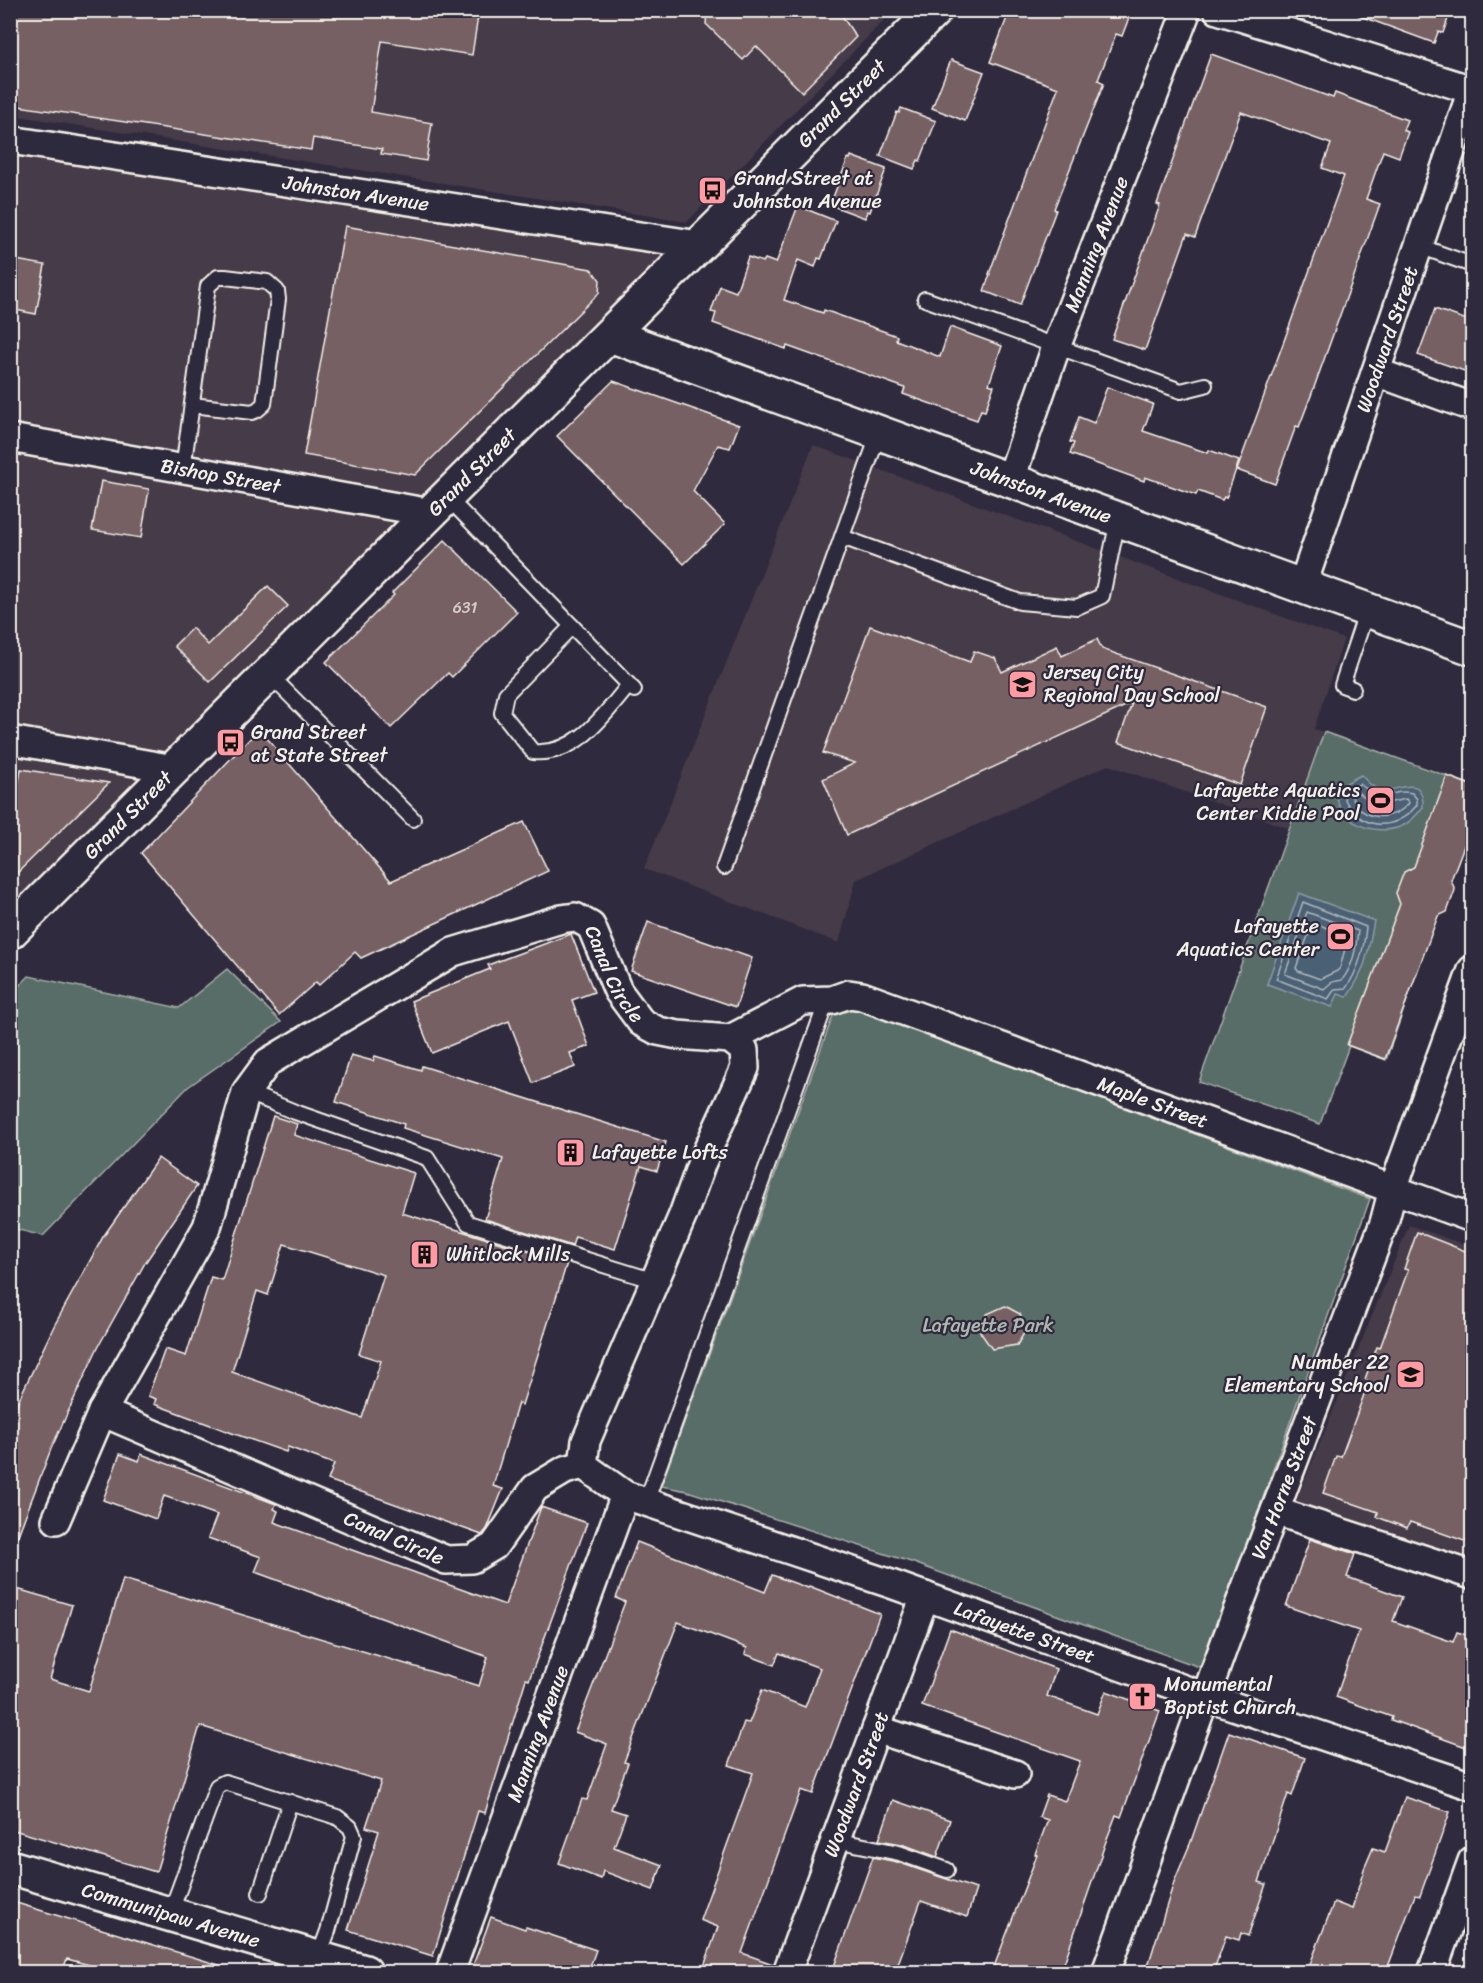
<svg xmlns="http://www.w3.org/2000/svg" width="1483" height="1983" font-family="Sriracha,sans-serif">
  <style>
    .built { fill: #443a48 }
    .green { fill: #596d67; stroke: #a6afa8; stroke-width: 1.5 }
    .water { fill: #496174; stroke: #8d9ba2; stroke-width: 1.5 }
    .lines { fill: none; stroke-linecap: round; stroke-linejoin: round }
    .shore { stroke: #b0b7ba; stroke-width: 1.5 }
    .building { fill: #766063; stroke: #f4f1e8; stroke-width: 1.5; fill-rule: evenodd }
    .service-casing { stroke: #f4f1e8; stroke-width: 18 }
    .minor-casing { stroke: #f4f1e8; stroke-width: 32 }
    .tertiary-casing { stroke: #f4f1e8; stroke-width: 38 }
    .secondary-casing { stroke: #f4f1e8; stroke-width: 38 }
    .service { stroke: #2f2a3d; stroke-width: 14 }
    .minor { stroke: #2f2a3d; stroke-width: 27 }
    .tertiary { stroke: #2f2a3d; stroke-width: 33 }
    .secondary { stroke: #2f2a3d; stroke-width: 33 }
    .labels { text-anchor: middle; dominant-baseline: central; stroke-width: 4.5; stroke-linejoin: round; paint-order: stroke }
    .number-label { font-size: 16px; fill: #d4cdc7 }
    .street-label { font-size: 20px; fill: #f4f1e8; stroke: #2f2a3d }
    .poi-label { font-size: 20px; fill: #f4f1e8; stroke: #2f2a3d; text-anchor: start }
    .park-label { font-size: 20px; fill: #aeb6ae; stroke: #2f2a3d }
  </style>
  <rect width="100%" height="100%" fill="#2f2a3d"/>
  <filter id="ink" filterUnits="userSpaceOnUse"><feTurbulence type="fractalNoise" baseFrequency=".0167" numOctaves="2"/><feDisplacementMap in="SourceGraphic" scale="12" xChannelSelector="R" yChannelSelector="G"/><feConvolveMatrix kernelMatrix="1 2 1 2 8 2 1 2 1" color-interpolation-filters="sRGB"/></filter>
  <g filter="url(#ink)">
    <g class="built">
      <path d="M10,11h883l-206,211 -676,-107z"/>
      <path d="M11,147l663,103 -663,655z"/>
      <path d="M813,445l531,194 -30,90 10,3 -36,96 -180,-63 -252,115 -17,63 -195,-74z"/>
      <path d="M1409,1225l63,22v327l-176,-72z"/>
    </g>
    <g class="green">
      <path d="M1324,732l148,53v31l-86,244 -37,-14 -29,78 -121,-42z"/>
      <path d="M227,969l54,53 -93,65 -145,149 -32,-8v-234l18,-18 150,32z"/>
      <path d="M838,1002l532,197 -168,469 -288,-105 -227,-72 -26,-5z"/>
    </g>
    <g class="water">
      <path d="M1361,775c6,6 11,13 19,15 17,4 43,-20 43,17 -6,8 -12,15 -21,19 -27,12 -70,-5 -65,-38z"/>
      <path d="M1299,893l75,28c-6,32 -8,49 -27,76l-9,-3 -6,13 -65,-23z"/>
    </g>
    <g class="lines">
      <g class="shore">
        <path d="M1360,784c30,25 26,3 52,9l5,6v6c-23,29 -60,25 -74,-10l1,-4z"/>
        <path d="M1359,793c19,16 25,10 47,6l3,4c-16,19 -48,19 -57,-6z"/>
        <path d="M1303,902l63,25c-2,22 -7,43 -20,61l-11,1 -7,10 -52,-20z"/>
        <path d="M1307,912l51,19c-2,18 -5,35 -16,49l-10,2 -8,7 -39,-15z"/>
        <path d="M1315,923l33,14 -8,31 -3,3 -17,8 -22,-8 -2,-3 16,-43z"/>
      </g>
    </g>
    <g class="building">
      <path d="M10,10h469l-7,45 -90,-14 -11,71 61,11 -6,38 -45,-7 1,-5 -69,-11 -2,12 -293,-44 1,-2 -9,-1z"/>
      <path d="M707,10h131l18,27 -54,55 -46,-46 -13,14 -37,-36z"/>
      <path d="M1010,10h122l-10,26 -6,-2 -18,46 6,3 -50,126 2,1 -36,95 -36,-14 6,-17h-1l69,-186 -68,-26z"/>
      <path d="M1353,10h98l-8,23 -5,-1 -4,11 -82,-30z"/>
      <path d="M1211,54l122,44 2,-5 72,27 -4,10 5,2 -9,25 -16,-6 -17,48 14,5 -68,189 -13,34 -3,-1 -21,58 -38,-14 107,-294 -22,-8 9,-24 -90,-32 -46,125 -8,-3 -42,116 -33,-11 48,-134 -3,-1z"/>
      <path d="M951,60l33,12 -19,49 -33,-13z"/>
      <path d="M901,108l35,13 -16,40 -2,-1 -4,9 -34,-13 17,-44 2,1z"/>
      <path d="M851,156l35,13 -16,43 -3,-1 -2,7 -35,-13 18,-47 2,1z"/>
      <path d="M798,206l38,15 -15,38 -3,-1 -3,9 -17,-7 -14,40 39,13 1,-3 73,26 -1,4 44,17 10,-30 52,19 -13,38 5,2 -9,25 -4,-1 -4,10 -74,-26 2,-6 -118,-42 -1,3 -73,-26 3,-10 -5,-1 9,-26 16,6 12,-35 15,5 2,-3 11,4z"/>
      <path d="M345,226l246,43 9,11 -1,13 -184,182 -111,-20z"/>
      <path d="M10,259l35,6 -9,49 -26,-5z"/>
      <path d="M1435,309l38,13v52l-55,-19z"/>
      <path d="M613,381l126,44 -9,23 -12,-3 -25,46 32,33 -41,40 -127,-128z"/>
      <path d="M1107,387l46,17 -10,27 65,22 1,-3 30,11 -13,37 -2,-1 -2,3 -24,-9 -2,4 -51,-18 -1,4 -74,-27 4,-11 -4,-1 9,-25 15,6z"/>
      <path d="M101,481l48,8 -8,49 -49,-8z"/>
      <path d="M445,540l72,72 -65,65 -4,-4 -57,55 -65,-66 68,-67 -2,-2z"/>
      <path d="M268,586l20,20 -78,76 -36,-36 18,-18 16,17z"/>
      <path d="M870,626l100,36 4,-11 21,7 7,14 55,-26 5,10 35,-17 5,10 165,58 -27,78 -122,-43 14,-39 -285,132 -24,-56 32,-16 -32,-10z"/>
      <path d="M259,729l132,152 133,-59 24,49 -187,87 -6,-6 -36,33 -3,-3 -37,33 -138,-162z"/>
      <path d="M21,769l88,14 -99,97v-49z"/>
      <path d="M1447,776l26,10v36l-22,58 4,10 -8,22 -9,4 -53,143 -38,-14 53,-141 -4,-11 8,-21 10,-5z"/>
      <path d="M648,922l104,36 -16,49 -105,-36z"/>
      <path d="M571,934l23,58 -22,8 17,46 -19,7 5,14 -42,16 -24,-62 -77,32 -21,-52 79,-32 -2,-4z"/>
      <path d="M351,1055l22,6 2,-5 46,14 1,-4 244,76 -9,29 -16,-5 -26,83 -40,-12 -3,9 -87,-27 18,-60 -100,-31 1,-4 -68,-22z"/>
      <path d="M273,1116l24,8 -3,11 120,38 -12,40 165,50 -45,142 -4,-2 -25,83 10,3 -16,40 -5,6 -154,-55 6,-16 -46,-17 -2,5 -54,-19 -78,-29 2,-5 -8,-3 17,-47 21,7 25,-79 11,3zM284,1244l100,31 -25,79 22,7 -19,57 -130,-46 25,-81 11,4z"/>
      <path d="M158,1158l39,28 -52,77 -47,84 -47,102 -39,102 -2,-1v-132l44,-92 49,-89z"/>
      <path d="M1417,1232l56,22v290l-63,-22 -3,6 -30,-11 1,-5 -55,-19 13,-37 5,1 28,-76 -4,-2 12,-32 3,1 28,-78 -4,-1z"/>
      <path d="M1005,1306l15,8 6,16 -9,15 -25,4 -12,-17 7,-18z"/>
      <path d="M120,1454l19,7 2,-7 135,50 -2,5 4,2 -4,11 231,83 36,-98 46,16 -58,157 -3,-1 -41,134 -7,-2 -45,145 -85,-26 31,-99 -13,-4 15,-46 -181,-55 -44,146 -146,-43v-242l62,18 -22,74 39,12 34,-112 356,107 9,-29 -233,-85 6,-15 -53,-19 9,-23 -53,-19 -8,23 -53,-19z"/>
      <path d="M1310,1539l45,15 -8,23 55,20 -9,24 60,21 4,-10 16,5v93l-7,17 -75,-27 1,-3 -56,-20 23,-66 -73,-25z"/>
      <path d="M637,1542l128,50 7,-17 36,13 1,-2 71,28 -67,180 -12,-4 -59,163 31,11 -1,8h-70l16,-45 -18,-7 53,-147 -24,-8 15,-43 5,1 13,-33 43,17 15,-39 -41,-15 -5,12 -29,-11 2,-6 -69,-26 -54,140 4,1 -17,46 15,5 -12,33 48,18 -9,25 -50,-19 -2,8 -42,-16 23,-64 5,1 20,-56 -32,-12 50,-130 -9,-4z"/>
      <path d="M950,1629l106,40 -9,27 50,18 9,-23 54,20 -39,106 -5,-2 -11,29 -44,128h-69l45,-117 -2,-1 13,-34 -9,-3 8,-22 18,6 15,-40 -158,-55z"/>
      <path d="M1229,1732l76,26 -13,38 -4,-2 -29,88 7,2 -18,52 -7,-3 -2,7 -13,-4 -11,31h-1l-2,5h-66l28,-90 16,-38z"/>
      <path d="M1405,1797l45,15 -30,84 -5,-1 -29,77h-79l27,-70 18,7 12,-40 9,-21 12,4z"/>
      <path d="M893,1800l57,20 -13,37 -35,-13 -23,-4z"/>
      <path d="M873,1857l24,5 79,27 -9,28 -46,-16 -26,71h-63z"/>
      <path d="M10,1901l219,67 -1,4h-113l-48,-13 -5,13h-52z"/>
      <path d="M491,1917l34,12 1,-2 70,23 -8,22h-105l-11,-4z"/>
    </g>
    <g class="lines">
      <defs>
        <g id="service">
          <path d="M1419,246l53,19"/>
          <path d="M925,299l256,92 24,-6"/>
          <path d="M183,469l25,-183 10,-9h7l42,5 10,9 1,8 -14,105 -7,6 -5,2 -60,-7"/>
          <path d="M447,497l187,193"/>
          <path d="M842,537l178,65 57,5 25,-11 16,-76"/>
          <path d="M572,626l-66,68 -4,19 31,39c44,4 71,-37 96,-67"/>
          <path d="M269,674l144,145"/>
          <path d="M1353,689l-11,-4 25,-75"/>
          <path d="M724,867l155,-434"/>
          <path d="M246,1092l49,20 132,46 41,65 187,58"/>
          <path d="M646,1502l178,-493 8,-9"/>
          <path d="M835,1840l64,13 48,17"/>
          <path d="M260,1893l30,-91"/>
          <path d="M170,1914l47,-128 8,-4 112,35 13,10 4,9 -26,95 -10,27"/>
        </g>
        <g id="minor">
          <path d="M1218,10l254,80"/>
          <path id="s1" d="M10,140l689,105"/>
          <path d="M1376,372l96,35"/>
          <path id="s2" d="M10,438l421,75"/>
          <path id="s3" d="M1010,481l46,-134 131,-337"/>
          <path id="s4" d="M1302,587l170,-497"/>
          <path d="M10,740l164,29"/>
          <path id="s5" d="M730,1039l73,-38 29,-1 17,-6 13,2 610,222"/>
          <path id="s6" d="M102,1412l344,148 26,-1 22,-13 41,-58 30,-18 18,-5"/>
          <path id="s7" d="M583,1465l42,30 266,89 315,113 266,89"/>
          <path d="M1275,1511l197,64"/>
          <path id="s8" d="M56,1520l46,-108 105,-185 39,-135 22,-30 185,-110 108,-33 14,-2 16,9 27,65 23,31 17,9 20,4 52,4 14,11 1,18 -43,94 -19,53 -97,226 -3,24"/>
          <path d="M876,1729l139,45"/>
          <path id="s9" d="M450,1972l175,-477"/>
          <path id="s10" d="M787,1972l138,-376"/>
          <path id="s11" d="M1106,1972l120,-332 158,-417 9,-34 79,-219"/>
          <path d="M1432,1972l40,-111"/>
        </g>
        <g id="tertiary">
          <path id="s12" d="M610,335l862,313"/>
          <path id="s13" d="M10,1867l355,105"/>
        </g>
        <g id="secondary">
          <path id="s14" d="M10,932l925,-922"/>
        </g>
      </defs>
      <use href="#service" class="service-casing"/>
      <use href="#minor" class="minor-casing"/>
      <use href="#tertiary" class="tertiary-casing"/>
      <use href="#secondary" class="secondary-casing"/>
      <use href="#service" class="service"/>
      <use href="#minor" class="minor"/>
      <use href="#tertiary" class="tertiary"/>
      <use href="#secondary" class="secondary"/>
    </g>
  </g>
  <defs>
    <symbol id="bus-square" viewBox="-11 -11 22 22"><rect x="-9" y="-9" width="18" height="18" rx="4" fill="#ff9aa2" stroke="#2f2a3d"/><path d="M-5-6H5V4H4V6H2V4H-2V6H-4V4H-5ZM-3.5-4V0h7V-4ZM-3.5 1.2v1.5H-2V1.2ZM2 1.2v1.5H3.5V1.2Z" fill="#111"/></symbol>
    <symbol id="school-square" viewBox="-11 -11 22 22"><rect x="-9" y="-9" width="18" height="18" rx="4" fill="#ff9aa2" stroke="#2f2a3d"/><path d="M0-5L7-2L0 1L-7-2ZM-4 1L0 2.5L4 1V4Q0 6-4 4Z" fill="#111"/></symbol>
    <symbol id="stadium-square" viewBox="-11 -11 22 22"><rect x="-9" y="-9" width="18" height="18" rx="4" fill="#ff9aa2" stroke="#2f2a3d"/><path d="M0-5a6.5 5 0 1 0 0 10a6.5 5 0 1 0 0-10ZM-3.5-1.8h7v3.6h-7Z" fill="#111"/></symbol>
    <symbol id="building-square" viewBox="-11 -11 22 22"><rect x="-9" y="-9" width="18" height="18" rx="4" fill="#ff9aa2" stroke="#2f2a3d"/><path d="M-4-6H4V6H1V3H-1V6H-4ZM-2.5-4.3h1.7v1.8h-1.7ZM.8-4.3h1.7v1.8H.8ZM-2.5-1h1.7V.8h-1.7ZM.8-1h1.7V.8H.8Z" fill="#111"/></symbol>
    <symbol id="church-square" viewBox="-11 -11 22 22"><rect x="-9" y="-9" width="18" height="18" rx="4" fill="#ff9aa2" stroke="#2f2a3d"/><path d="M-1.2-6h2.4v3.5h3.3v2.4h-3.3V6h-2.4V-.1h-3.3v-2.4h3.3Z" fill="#111"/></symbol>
  </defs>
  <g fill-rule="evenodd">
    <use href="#bus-square" x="696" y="174" width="33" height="33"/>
    <use href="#school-square" x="1006" y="668" width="33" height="33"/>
    <use href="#bus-square" x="214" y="726" width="33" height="33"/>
    <use href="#stadium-square" x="1364" y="784" width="33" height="33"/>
    <use href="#stadium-square" x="1324" y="920" width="33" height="33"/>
    <use href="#building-square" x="554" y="1136" width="33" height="33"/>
    <use href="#building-square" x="408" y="1238" width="33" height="33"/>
    <use href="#school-square" x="1394" y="1358" width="33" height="33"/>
    <use href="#church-square" x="1126" y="1680" width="33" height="33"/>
  </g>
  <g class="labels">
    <g class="number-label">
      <text x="465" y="607">631</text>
    </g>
    <g class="street-label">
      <text stroke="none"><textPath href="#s14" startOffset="1174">Grand Street</textPath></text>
      <text stroke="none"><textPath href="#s1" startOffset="350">Johnston Avenue</textPath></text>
      <text stroke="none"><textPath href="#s3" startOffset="252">Manning Avenue</textPath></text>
      <text stroke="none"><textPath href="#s4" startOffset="262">Woodward Street</textPath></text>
      <text stroke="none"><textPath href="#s14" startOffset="652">Grand Street</textPath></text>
      <text stroke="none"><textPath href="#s2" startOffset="214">Bishop Street</textPath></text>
      <text stroke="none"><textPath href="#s12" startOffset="459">Johnston Avenue</textPath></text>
      <text stroke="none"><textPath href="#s14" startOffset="166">Grand Street</textPath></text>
      <text stroke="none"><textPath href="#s8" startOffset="922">Canal Circle</textPath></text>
      <text stroke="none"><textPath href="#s5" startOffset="452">Maple Street</textPath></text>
      <text stroke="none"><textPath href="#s11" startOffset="516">Van Horne Street</textPath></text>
      <text stroke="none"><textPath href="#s6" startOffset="318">Canal Circle</textPath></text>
      <text stroke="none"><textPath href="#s7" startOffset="474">Lafayette Street</textPath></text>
      <text stroke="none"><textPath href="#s9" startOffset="254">Manning Avenue</textPath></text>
      <text stroke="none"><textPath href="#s10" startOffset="200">Woodward Street</textPath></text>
      <text stroke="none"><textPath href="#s13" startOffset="168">Communipaw Avenue</textPath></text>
    </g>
    <g class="poi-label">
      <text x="734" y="178">Grand Street at<tspan x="734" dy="23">Johnston Avenue</tspan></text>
      <text x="1044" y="672">Jersey City<tspan x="1044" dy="23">Regional Day School</tspan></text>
      <text x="251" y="732">Grand Street<tspan x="251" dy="23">at State Street</tspan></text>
      <text x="1360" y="790" text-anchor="end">Lafayette Aquatics<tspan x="1360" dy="23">Center Kiddie Pool</tspan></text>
      <text x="1319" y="926" text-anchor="end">Lafayette<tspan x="1319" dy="23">Aquatics Center</tspan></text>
      <text x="592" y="1152">Lafayette Lofts</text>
      <text x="446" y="1254">Whitlock Mills</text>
      <text x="1389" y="1362" text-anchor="end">Number 22<tspan x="1389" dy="23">Elementary School</tspan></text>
      <text x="1164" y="1684">Monumental<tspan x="1164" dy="23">Baptist Church</tspan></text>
    </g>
    <g class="park-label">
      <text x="988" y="1325">Lafayette Park</text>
    </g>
  </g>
  <rect width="1483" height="1983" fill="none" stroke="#2f2a3d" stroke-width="36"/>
  <rect x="18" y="18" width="1447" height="1947" fill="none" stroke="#f4f1e8" stroke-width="2" filter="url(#ink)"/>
</svg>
